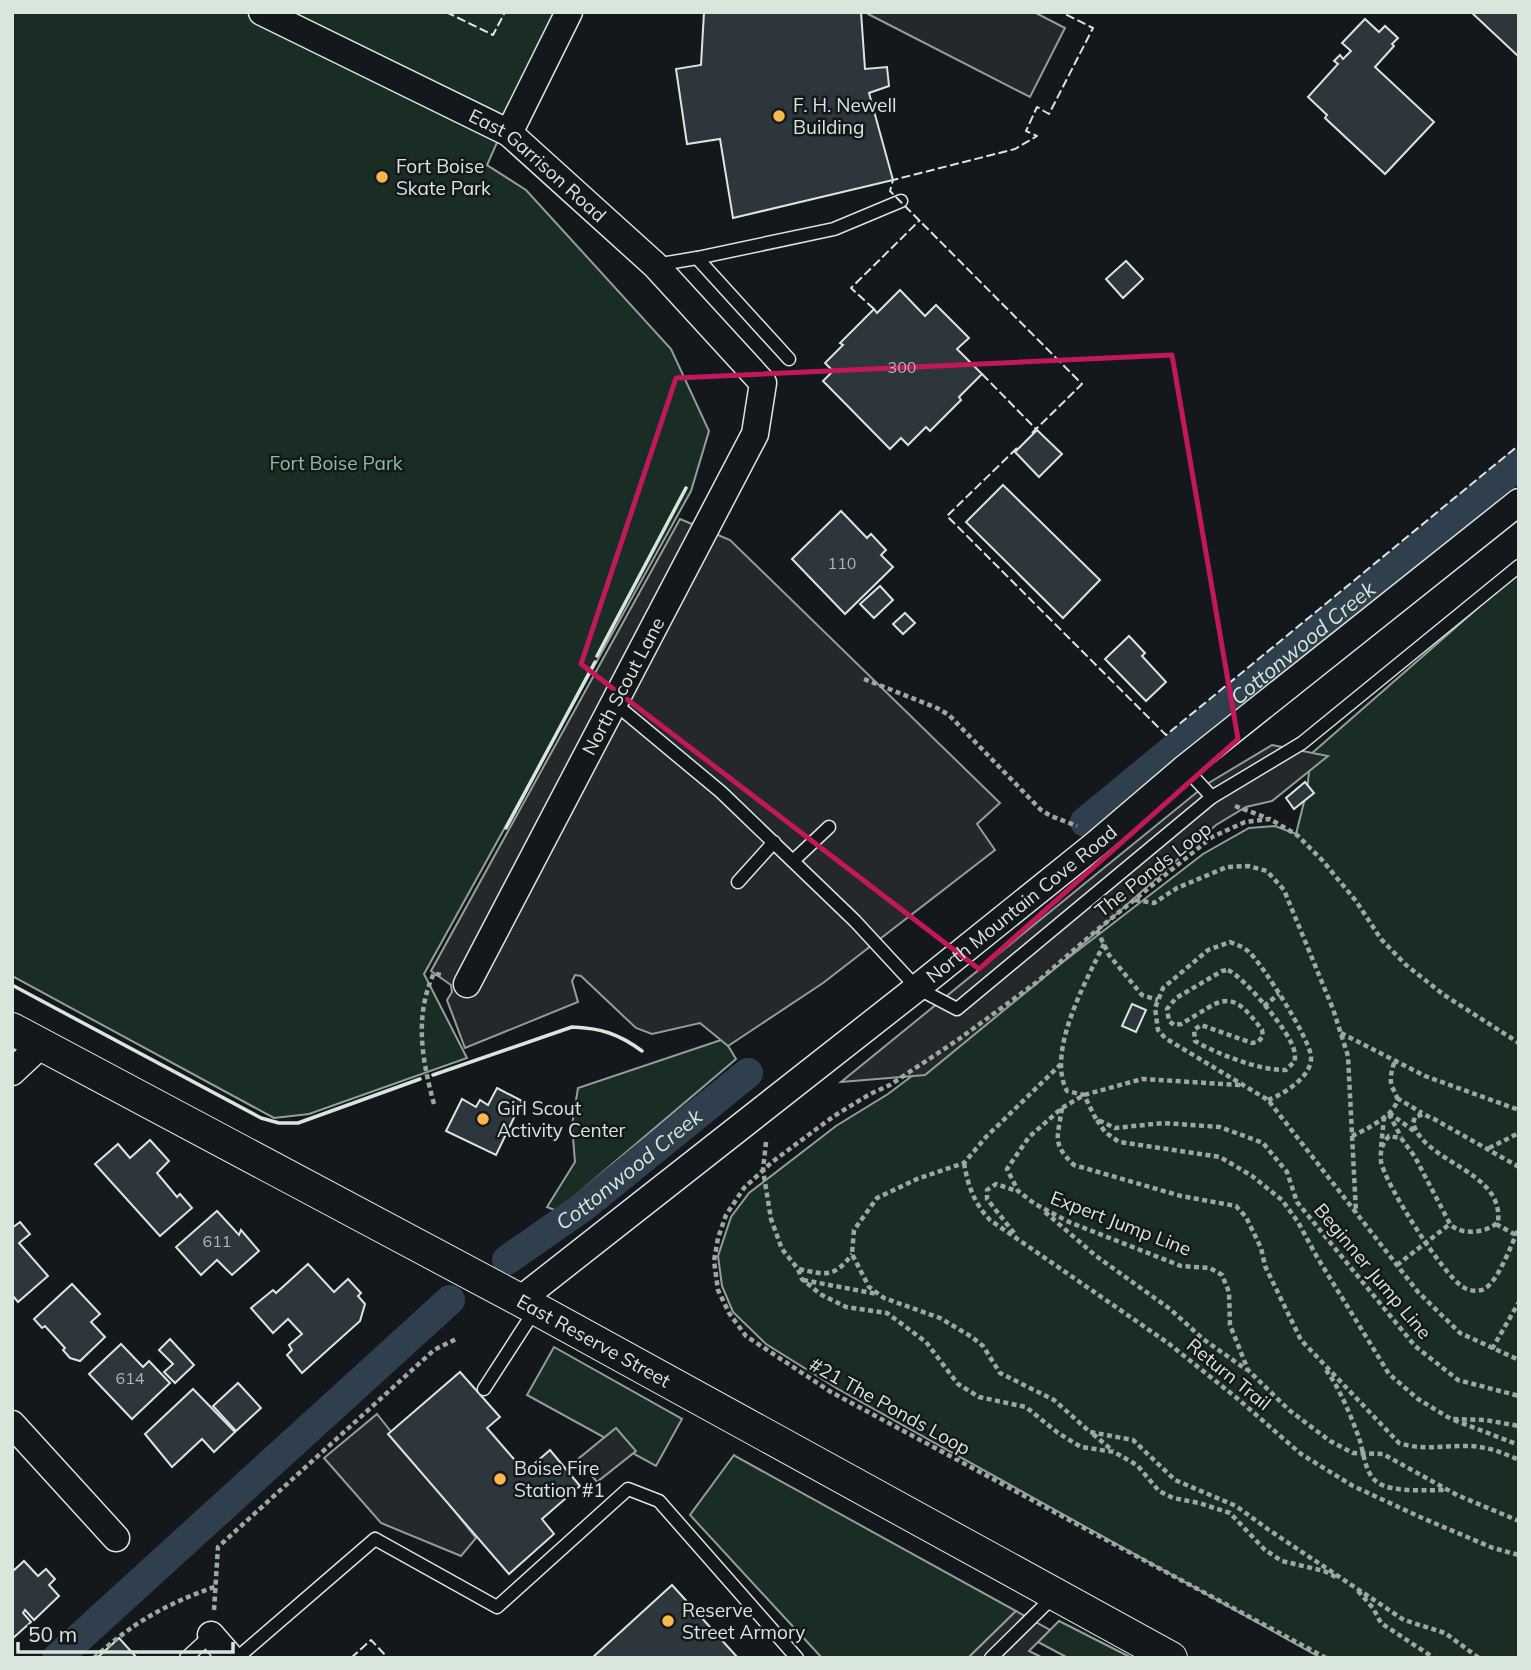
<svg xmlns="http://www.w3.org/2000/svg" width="1531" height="1670" font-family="Mulish,sans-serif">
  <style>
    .green { fill: #1a2d24; stroke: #939e99; stroke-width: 2 }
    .parking { fill: #24282b; stroke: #939e99; stroke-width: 2 }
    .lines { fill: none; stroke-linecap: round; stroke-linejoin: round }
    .canal { stroke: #2f3f4d; stroke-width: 30 }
    .building { fill: #2c363c; stroke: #d8e6dc; stroke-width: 2 }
    .service-casing { stroke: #d8e6dc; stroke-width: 15 }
    .minor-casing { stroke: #d8e6dc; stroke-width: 29 }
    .tertiary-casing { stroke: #d8e6dc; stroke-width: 34 }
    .path { stroke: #9da8a2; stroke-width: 4.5; stroke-dasharray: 5 3.5; stroke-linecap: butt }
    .service { stroke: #14181c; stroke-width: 12 }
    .minor { stroke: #14181c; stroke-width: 26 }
    .tertiary { stroke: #14181c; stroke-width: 32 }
    .fence { stroke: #d8e6dc; stroke-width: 2; stroke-dasharray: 9 3.5; stroke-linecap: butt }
    .wall { stroke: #d8e6dc; stroke-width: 3.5 }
    .marked { fill: none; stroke: #c2185b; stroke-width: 5; stroke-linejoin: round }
    .poi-dot { fill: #ffb74d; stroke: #14181c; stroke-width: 2.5 }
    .labels { text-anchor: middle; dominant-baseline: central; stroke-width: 5; stroke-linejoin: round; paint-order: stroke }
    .number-label { font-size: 16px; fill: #adbab4 }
    .poi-label { font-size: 19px; fill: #d8e6dc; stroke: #14181c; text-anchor: start }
    .street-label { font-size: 19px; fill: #d8e6dc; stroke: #14181c }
    .park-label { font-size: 19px; fill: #8ac095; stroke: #14181c }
    .water-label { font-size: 21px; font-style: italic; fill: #d8e6dc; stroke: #14181c }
  </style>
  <rect width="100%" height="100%" fill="#14181c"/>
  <g class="green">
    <path d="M12,12h543l-68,153 39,25 145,159 38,82 -18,60 -267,483 43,84 -158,56 -35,4 -262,-142z"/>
    <path d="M1519,572v1086h-198l-483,-269 -72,-45 -33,-32 -11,-26 -4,-30 13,-39 18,-24 87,-67 52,-32 149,-112 166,-128 46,-26 26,-2 21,8 11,-44 4,-36z"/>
    <path d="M724,1039l12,20 -179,152 -10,-4 28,-45 -3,-37 6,-37z"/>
    <path d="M554,1347l128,72 -26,47 -129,-71z"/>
    <path d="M734,1455l1,1 281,155 -48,47h-146l-132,-143z"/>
    <path d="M1059,1621l73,37h-64l-30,-16z"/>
  </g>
  <g class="parking">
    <path d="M869,12h165l31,16 -35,69 -162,-83z"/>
    <path d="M680,519l50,21 270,263 -23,21 18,26 -172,133 -95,63 -28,-23 -48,11 -16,-6 -55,-52 -6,-1 -3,6 6,21 -113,46 -18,-48 5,-8 -1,-7 -20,-14z"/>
    <path d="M1272,745l56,11 -56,45 -26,6 -30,18 -152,136 -139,114 -84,7 366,-298z"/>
    <path d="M377,1414l99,124 -15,18 -80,-33 -57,-65z"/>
    <path d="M616,1428l20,23 -39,31 -19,-23z"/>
    <path d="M1016,1611l34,19 -21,21 14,7h-75z"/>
  </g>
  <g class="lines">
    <g class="canal">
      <path id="s1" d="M1085,822l434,-358"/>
      <path id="s2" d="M507,1260l76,-53 165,-134"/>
      <path d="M57,1658l393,-358"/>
    </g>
  </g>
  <g class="building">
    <path d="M704,12h157l4,57 22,-2 2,19 -20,7 24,87 -160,38 -13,-79 -33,5 -11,-75 25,-4z"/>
    <path d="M1471,12h45l3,3v42z"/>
    <path d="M1365,19l14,13 6,-6 13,12 -6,6 2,2 -19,21 59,55 -49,52 -60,-56 2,-3 -19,-18 30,-33 -4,-3 6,-6 3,4 8,-8 -9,-8z"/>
    <path d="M1126,261l17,18 -20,19 -17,-19z"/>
    <path d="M900,290l25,26 11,-11 33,33 -12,11 25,25 -23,23 2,3 -31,31 -4,-4 -18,18 -7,-7 -11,11 -67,-68 10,-10 -8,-8 18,-18 -3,-2 34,-34 3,4z"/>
    <path d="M1037,430l25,24 -23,23 -24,-25z"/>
    <path d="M1003,485l97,95 -37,38 -97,-96z"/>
    <path d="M841,511l26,27 4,-4 15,16 -5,5 12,12 -48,47 -53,-55z"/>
    <path d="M880,586l13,14 -19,18 -14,-14z"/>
    <path d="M905,613l10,10 -12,11 -10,-10z"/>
    <path d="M1129,636l16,17 -3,3 24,26 -20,19 -41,-42z"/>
    <path d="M1305,782l9,11 -20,16 -8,-11z"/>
    <path d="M1132,1004l14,6 -10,22 -14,-6z"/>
    <path d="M497,1088l25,13 -26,54 -50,-24 16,-32 14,8 4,-7 8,5z"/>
    <path d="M150,1140l19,21 -12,12 20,24 3,-3 12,14 -32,28 -65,-72 23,-20 12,14z"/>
    <path d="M217,1211l22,24 2,-5 18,21 -27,24 -15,-15 -16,15 -25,-28z"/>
    <path d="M20,1222l10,12 -11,9 29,33 -30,26 -6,-7v-67z"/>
    <path d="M308,1264l26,28 14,-13 13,14 -3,3 7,8 -5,17 -58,52 -15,-18 5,-5 -3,-5 13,-11 -14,-15 -15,14 -22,-25 22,-18 3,3z"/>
    <path d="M72,1284l28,30 -9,8 14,15 -25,24 -10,-3 -7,-8 2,-2 -20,-22 -3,2 -8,-9z"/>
    <path d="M170,1339l24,26 -19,18 -11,-11 9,-8 -14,-14z"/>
    <path d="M121,1344l22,23 6,-6 21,22 -38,36 -43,-45z"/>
    <path d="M460,1372l40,45 -13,11 38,44 25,-22 30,36 -38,33 12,15 -45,40 -121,-140z"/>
    <path d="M238,1383l23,25 -25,23 -23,-25z"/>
    <path d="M193,1389l42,43 -21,20 -12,-13 -30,28 -27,-33z"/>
    <path d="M24,1561l14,15 8,-7 9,10 -6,6 10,11 -25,24 -9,-10 -2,3 8,9 -19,17v-67z"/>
    <path d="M672,1585l66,73h-146z"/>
    <path d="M119,1638l18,20h-40z"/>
  </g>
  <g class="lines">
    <defs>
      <g id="service">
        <path d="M697,258l92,101"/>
        <path d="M655,265l42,-7 137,-29 67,-28"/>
        <path d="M614,703l107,89 134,129 62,67 40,21 255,-212 90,-54 217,-177"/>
        <path d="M1185,768l27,29"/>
        <path d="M793,861l36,-34"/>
        <path d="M738,882l36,-40"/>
        <path d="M484,1389l51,-79"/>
        <path d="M186,1658l25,-23"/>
        <path d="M237,1658l138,-119 122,68 131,-118 31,12 138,157"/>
        <path d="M991,1658l63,-62"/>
      </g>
      <g id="minor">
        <path id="s3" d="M262,12l247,121 146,132 108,118 -8,51 -288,550"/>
        <path d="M509,133l60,-121"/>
        <path d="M12,1072l30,-28"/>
        <path id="s4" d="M520,1300l397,-312 179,-144 89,-76 334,-266"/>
        <path d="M12,1424l104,114"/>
        <path d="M211,1635l20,23"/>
      </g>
      <g id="tertiary">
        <path id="s5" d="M12,1029l508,271 651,358"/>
      </g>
    </defs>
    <use href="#service" class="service-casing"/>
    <use href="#minor" class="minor-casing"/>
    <use href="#tertiary" class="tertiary-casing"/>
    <g class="path">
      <path d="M864,679l73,29 12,7 92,95 10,6 26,10"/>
      <path d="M1235,806l32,12"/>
      <path d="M1135,900l19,3 23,-15 50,-21 21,-1 19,5 17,19 49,119 15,47 8,157"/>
      <path d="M1097,930l12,25 33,40 16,5"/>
      <path d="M1104,944c-18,37 -58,108 -37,147l17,4 12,24 19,9 48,-5 57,4 43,16 24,29 10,30 118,144 43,34 61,16"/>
      <path d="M1228,970c17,8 62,62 66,80 1,4 1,8 1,11l-9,9c-25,1 -69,-16 -91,-29l-1,-11 7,-5 51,18 6,-1 5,-6 -1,-6c-33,-45 -39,-30 -81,-6l-7,1 -5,-4 -2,-12 9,-11 46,-27z"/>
      <path d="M1264,1006l15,-12"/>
      <path d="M1341,1033l84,43 94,34"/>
      <path d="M1061,1064l-75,73 -22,26 -47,16 -40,19 -23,32 -2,24 17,33 15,11 56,20 32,19 11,9 17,27 54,27 36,32 43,8 42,40 61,26 33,24 135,90 41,13 34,25"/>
      <path d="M1240,1085l-98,-6 -58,16 -22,13 -33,29 -22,32 11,22 17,13 34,18 112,44 29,2 12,7 7,17 1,33 18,45 41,40 41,31 23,12 30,1 74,41 62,26"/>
      <path d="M1397,1098l25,15"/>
      <path d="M1268,1100c16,-6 45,-24 43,-44 -2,-18 -48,-91 -62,-104 -5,-5 -12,-7 -19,-10l-22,8 -45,38 -8,20 3,22 7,8 103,62 150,192 42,41 59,27"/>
      <path d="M434,1104c-12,-44 -20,-88 0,-131l9,3"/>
      <path d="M1062,1108c-4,29 -11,35 12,57l107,31 55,10 10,11 15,31 4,18 36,74 98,103c23,8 48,2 72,3 17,1 33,7 48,14"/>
      <path d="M1389,1113l25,18"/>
      <path d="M1389,1114l12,23"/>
      <path d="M1097,1120l8,12 14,10 101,15 32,19 30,24 16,22 19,35 72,117 29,25 33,20 34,1 34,6"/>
      <path d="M1352,1136c13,-6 46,-22 45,-38 -1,-4 -3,-7 -5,-11 -3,-9 0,-17 3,-27"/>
      <path d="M766,1142l-3,28 8,49 11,30 16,20 4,10 18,15 26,13 41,6 39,29 32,42 21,13 47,10 32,26 23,14 33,5 23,13 22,26 14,7 26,5 31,10 35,37 17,11 42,10 12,6"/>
      <path d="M1381,1147l3,-29"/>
      <path d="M1489,1148l30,-15"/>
      <path d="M964,1163c4,23 10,40 26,57l178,123 70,56 63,55 52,32 67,31 73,31 26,7"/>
      <path d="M1519,1167l-85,-48 -11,-5 -8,3 -2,6c12,41 91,47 85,99 -11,11 -37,14 -48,2l-35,-67 -14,-19 -12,-2c-7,8 -9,14 -8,25 3,22 63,115 82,126 6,4 15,5 21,2 14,-7 28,-46 35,-61"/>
      <path d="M1045,1212l51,44 74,53 33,30 44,31"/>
      <path d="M1496,1224l20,11"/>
      <path d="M1014,1233l-27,-34v-9l9,-6 21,7"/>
      <path d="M1397,1265l53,-41"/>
      <path d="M799,1269c26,6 36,9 53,-15"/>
      <path d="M803,1280l74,14"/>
      <path d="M1492,1349l27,-47"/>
      <path d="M1326,1370c14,19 25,46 33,68 5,14 5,34 18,44 14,11 51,8 69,8"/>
      <path d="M1454,1420l65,25"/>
      <path d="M1093,1434l20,17"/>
      <path d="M1358,1591l15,17 8,15 53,35"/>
      <path d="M214,1610l4,-63 216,-197 24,-12"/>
      <path d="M94,1658c41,-37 72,-54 123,-72"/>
      <path d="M1326,1658l-495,-266 -85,-56 -17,-23 -11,-23 -4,-29 4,-23 8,-23 18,-27 28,-26 62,-46 36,-22 20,-9 69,-46 78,-57 60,-52 115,-93 33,-15 25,-3 27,16 25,25 34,41 25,38 25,26 38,30 75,48"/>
    </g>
    <use href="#service" class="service"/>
    <use href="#minor" class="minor"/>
    <use href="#tertiary" class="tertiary"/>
    <g class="fence">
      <path d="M446,12l47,23 12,-23"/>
      <path d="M874,309l-23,-21 69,-68"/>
      <path d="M982,374l54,55"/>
      <path d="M1032,433l50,-49 -192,-193 3,-11 122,-31 22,-13 -11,-5 11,-24 12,7 44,-86 -32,-16"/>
      <path d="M1017,448l-70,68 219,219 353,-290"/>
      <path d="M351,1658l20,-18 17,18"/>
    </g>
    <g class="wall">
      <path d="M597,656l89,-168"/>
      <path d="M506,828l89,-166"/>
      <path d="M12,985l249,133 18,5h19l122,-44"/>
      <path d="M433,1075l139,-48c29,1 47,7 70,24"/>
    </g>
  </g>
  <path class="marked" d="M1172,355l66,384 -259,230 -398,-305 95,-286z"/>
  <g class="poi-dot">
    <circle cx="779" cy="116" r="7"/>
    <circle cx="382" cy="177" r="7"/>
    <circle cx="483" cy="1119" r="7"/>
    <circle cx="500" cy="1479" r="7"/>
    <circle cx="668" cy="1621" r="7"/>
  </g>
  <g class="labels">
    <g class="number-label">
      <text x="902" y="367">300</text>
      <text x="842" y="563">110</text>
      <text x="217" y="1241">611</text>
      <text x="130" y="1378">614</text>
    </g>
    <g class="poi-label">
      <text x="793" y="105">F. H. Newell<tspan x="793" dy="22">Building</tspan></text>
      <text x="396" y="166">Fort Boise<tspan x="396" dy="22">Skate Park</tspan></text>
      <text x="497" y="1108">Girl Scout<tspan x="497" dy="22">Activity Center</tspan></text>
      <text x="514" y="1468">Boise Fire<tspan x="514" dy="22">Station #1</tspan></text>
      <text x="682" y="1610">Reserve<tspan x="682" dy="22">Street Armory</tspan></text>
    </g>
    <g class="street-label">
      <text stroke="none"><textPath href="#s3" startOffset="317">East Garrison Road</textPath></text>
      <text transform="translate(623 686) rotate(-62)">North Scout Lane</text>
      <text transform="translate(1153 869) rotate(-38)">The Ponds Loop</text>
      <text stroke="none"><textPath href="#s4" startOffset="639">North Mountain Cove Road</textPath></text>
      <text transform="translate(1121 1223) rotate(21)">Expert Jump Line</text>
      <text transform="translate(1373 1271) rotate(50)">Beginner Jump Line</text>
      <text stroke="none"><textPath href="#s5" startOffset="660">East Reserve Street</textPath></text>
      <text transform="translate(1229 1374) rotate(39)">Return Trail</text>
      <text transform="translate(890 1406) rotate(29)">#21 The Ponds Loop</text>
    </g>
    <g class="park-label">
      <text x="336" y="463">Fort Boise Park</text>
    </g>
    <g class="water-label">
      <text stroke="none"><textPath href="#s1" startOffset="282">Cottonwood Creek</textPath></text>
      <text stroke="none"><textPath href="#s2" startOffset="152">Cottonwood Creek</textPath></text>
    </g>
  </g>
  <rect width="1531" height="1670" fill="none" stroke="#d8e6dc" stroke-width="28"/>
  <path d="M18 1642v10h215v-10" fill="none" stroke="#d8e6dc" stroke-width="3.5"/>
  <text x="28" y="1642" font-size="21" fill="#d8e6dc" stroke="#14181c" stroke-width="5" paint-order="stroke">50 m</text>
</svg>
